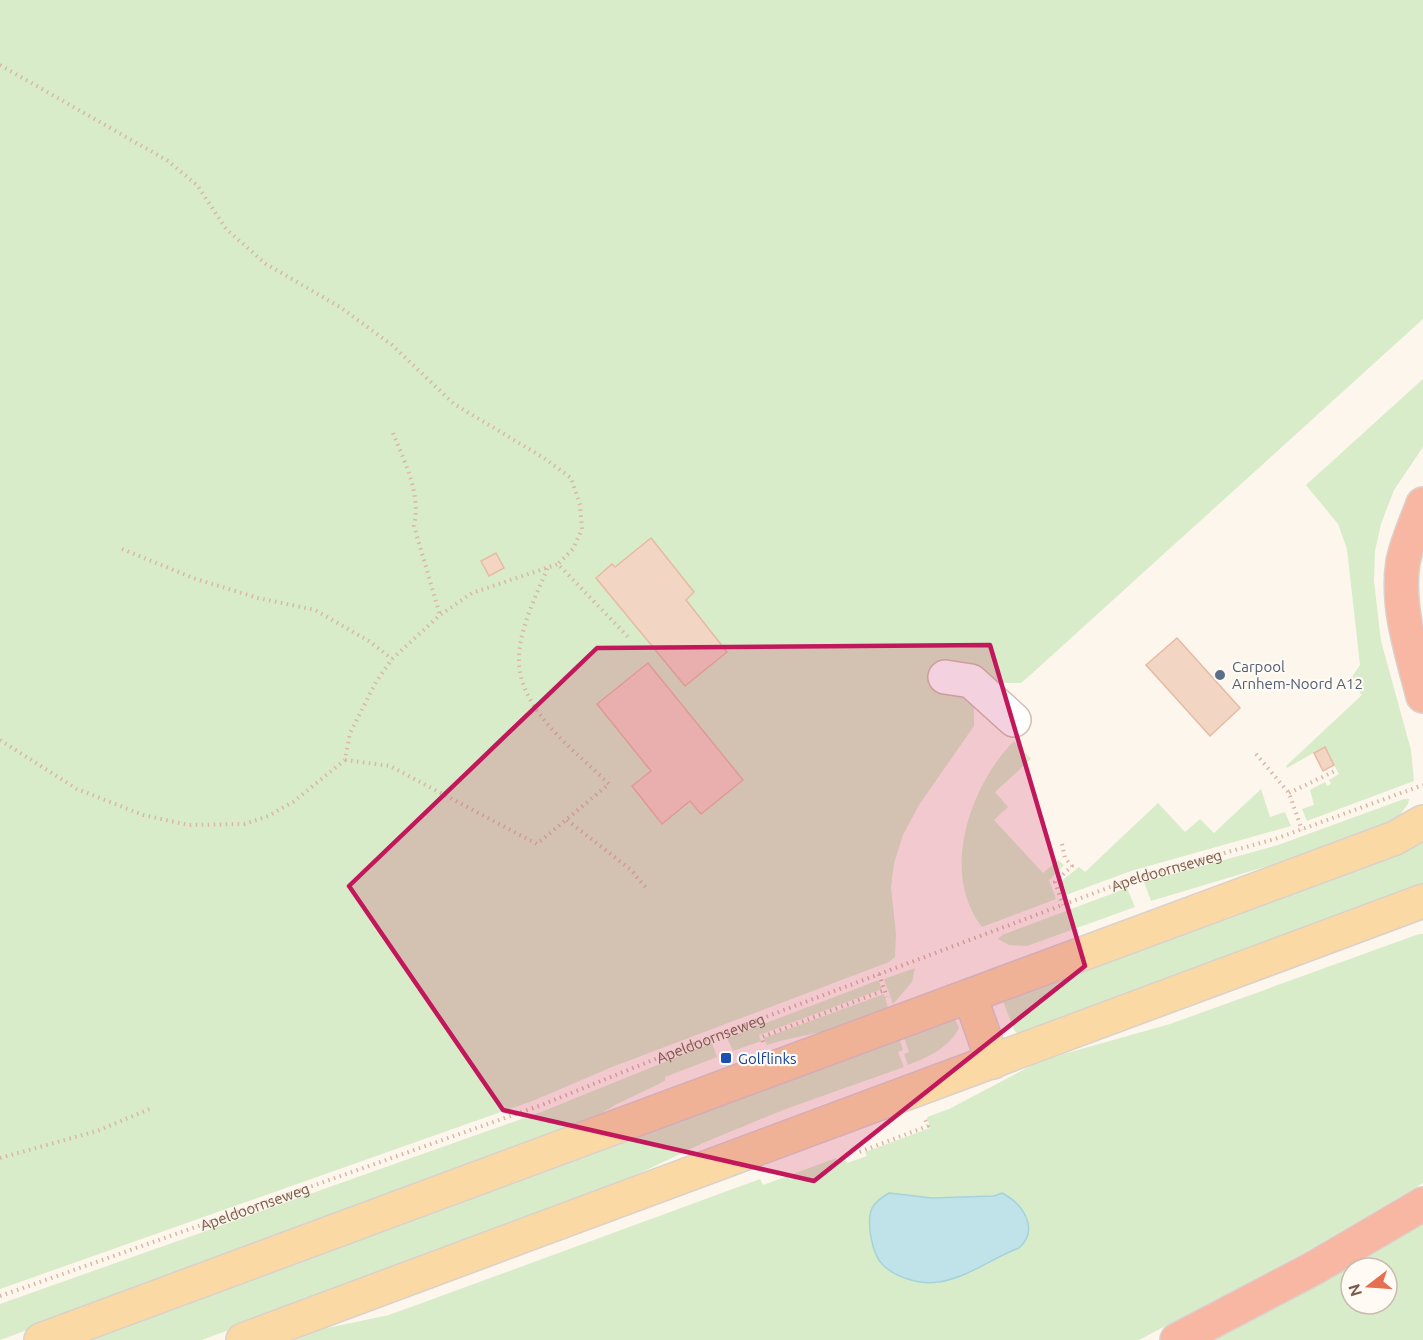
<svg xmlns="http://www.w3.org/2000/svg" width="1423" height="1340" font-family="Ubuntu,sans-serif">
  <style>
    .green { fill: #d8ecc9; fill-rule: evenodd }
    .water { fill: #bfe3e8; stroke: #a5d3da; stroke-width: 1.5 }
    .building { fill: #f3d5c3; stroke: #e6bba3; stroke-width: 1.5 }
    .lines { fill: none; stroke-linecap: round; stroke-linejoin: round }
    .minor-casing { stroke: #d1beb0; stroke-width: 36 }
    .major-casing { stroke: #dad1cd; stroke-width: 36 }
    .highway-casing { stroke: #dad1cd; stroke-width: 36 }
    .path { stroke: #d9b8a5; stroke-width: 4; stroke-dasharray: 1.5 4.5; stroke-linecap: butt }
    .minor { stroke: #fff; stroke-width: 33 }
    .major { stroke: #fbd9a5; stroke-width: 33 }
    .highway { stroke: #f7b7a3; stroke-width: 33 }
    .marked { fill: #c2185b; fill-opacity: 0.2; stroke: #c2185b; stroke-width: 4.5; stroke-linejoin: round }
    .service-dot { fill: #5c6f8a; stroke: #fffaf3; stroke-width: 2 }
    .transit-dot { fill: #1a4fb4; stroke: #fffaf3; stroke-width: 2 }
    .labels { text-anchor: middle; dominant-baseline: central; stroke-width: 4.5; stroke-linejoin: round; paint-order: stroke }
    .service-label { font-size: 15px; fill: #4e5e75; stroke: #fffaf3; text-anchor: start }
    .street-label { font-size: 15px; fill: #7a5c4d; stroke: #fffaf3 }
    .transit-label { font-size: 15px; fill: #164399; stroke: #fffaf3; text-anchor: start }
  </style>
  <rect width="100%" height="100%" fill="#fdf6ec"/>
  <g class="green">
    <path d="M0,0h1423v319l-396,359 -6,5h-19l-32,18 4,6v19l-55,79 -16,30 -9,28 -3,24 5,47 -1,23 -6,5 -277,105 -77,33 -535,189z"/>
    <path d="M1423,379v68l-29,43 -13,34 -6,27 -1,30 7,60 30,109 3,31 -107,40 -5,-12 12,-4 -4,-15 15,-8 2,4 4,-2 -2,-4 10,-6 -15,-27 -37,21 -1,-2 76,-71 -12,-15 10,-15 -13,-116 -9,-25 -32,-39z"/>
    <path d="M1014,741l17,18 -36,33 13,15 -14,13 49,53 15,-13 6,5 -15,15 7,19 -74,28c-43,-54 -11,-143 32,-186z"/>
    <path d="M1261,789l9,28 15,-5 6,14 -160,45 -65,24 -6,-13 19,-15 6,5 73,-69 27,29 15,-13 14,14z"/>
    <path d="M1404,799h5l-1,5 -13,17 -77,30 -167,50 -7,-19 134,-37z"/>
    <path d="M1423,832v54l-402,151 -7,-7 -11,-29z"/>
    <path d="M1127,888l8,19 -108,39 -18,-1 -11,-6 4,-4z"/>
    <path d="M1419,934h4v249l-116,68 -168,89h-853l22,-8 81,-17 371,-136 3,6 73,-27 1,3 8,-2 2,4 20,-7 -2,-4 65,-24 -3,-11 22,-8 93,-49 128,-36zM889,1193l43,5 62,-2 8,-3 7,4 18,20 -8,31 -61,29 -21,6z"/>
    <path d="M915,968l-3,14 -19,22 -9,-25z"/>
    <path d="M876,981h3l3,8 -123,46 2,6 -28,10 -6,-13z"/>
    <path d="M884,994l4,13c-35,24 -81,25 -121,38l-3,-7z"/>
    <path d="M954,1017l5,11c-11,21 -31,29 -51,37l-4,-11 5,-2 -6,-17z"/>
    <path d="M899,1037l4,13 -5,2 6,15 -121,43 -80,33 -92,44 -409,153h-119l364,-132z"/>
    <path d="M712,1043l5,14 -52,20v4l-48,23 -41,24 -576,212v-36l541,-192z"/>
    <path d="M1423,1218v122h-218zM1351,1268h36v36h-36z"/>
  </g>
  <path class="water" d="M889,1193l43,5 62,-2 8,-3c21,11 38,36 17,55 -27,10 -52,30 -80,34 -18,3 -43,-4 -56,-17 -11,-10 -17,-43 -11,-57 4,-7 10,-11 17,-15z"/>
  <g class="building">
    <path d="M651,538l43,54 -8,8 41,52 -42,34 -89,-108 16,-14 3,3z"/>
    <path d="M496,553l8,15 -15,8 -8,-15z"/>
    <path d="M1177,638l63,70 -30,28 -64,-71z"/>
    <path d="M648,663l95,117 -42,34 -11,-13 -28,23 -30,-38 19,-15 -54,-67z"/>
    <path d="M1325,747l9,18 -11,6 -9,-18z"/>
  </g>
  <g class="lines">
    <defs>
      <path id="minor" d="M945,677l26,4 43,39"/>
      <g id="major">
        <path d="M970,996l23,66"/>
        <path d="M41,1340l1354,-502 28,-16"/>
        <path d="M243,1340l1180,-439"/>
      </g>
      <g id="highway">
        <path d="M1423,504c-7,19 -16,38 -20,58 -7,44 9,91 20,134"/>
        <path d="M1177,1340l137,-72 109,-64"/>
      </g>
    </defs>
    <use href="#minor" class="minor-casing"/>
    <use href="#major" class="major-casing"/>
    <use href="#highway" class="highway-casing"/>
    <g class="path">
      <path d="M0,65l168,96 29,24 29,44 40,35 74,43 52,38 62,59 90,54 27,20 9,27 2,24 -9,20 -15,15 71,74"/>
      <path d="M393,433c12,30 28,60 21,93l26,89"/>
      <path d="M122,549l71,29 65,20 57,12 54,31 23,18"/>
      <path d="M0,740l77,49 66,26 45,10 57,-1 23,-8 25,-14 52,-42 5,-27 26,-51 16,-23 48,-44 32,-22 86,-29"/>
      <path d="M1256,754l33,39 13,37"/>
      <path d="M345,760l45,6 147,78 72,-60c-33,-33 -89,-72 -90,-123 -1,-30 18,-68 30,-96"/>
      <path d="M1289,793l46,-22"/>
      <path d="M567,820l64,50 16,19"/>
      <path d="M1062,844l3,14 7,8 -17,16 8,23"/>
      <path d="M879,974l8,23"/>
      <path d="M763,1042l-1,-5 123,-47"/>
      <path d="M857,1147l2,5 69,-26 -4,-9"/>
      <path d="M0,1158l97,-27 55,-23"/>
      <path id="s1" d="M0,1296l539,-190 131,-53 464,-175 141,-39 148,-54"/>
    </g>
    <use href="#minor" class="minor"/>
    <use href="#major" class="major"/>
    <use href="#highway" class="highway"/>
  </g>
  <path class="marked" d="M990,645l95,321 -271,215 -311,-71 -154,-224 248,-238z"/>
  <circle class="service-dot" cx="1220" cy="675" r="6"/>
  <rect class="transit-dot" x="720" y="1052" width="12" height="12" rx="3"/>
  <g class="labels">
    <g class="service-label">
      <text x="1232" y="666">Carpool<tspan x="1232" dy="17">Arnhem-Noord A12</tspan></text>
    </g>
    <g class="street-label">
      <text stroke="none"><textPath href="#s1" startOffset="1242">Apeldoornseweg</textPath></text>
      <text stroke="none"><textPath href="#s1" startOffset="756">Apeldoornseweg</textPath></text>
      <text stroke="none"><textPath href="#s1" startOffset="270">Apeldoornseweg</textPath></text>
    </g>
    <g class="transit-label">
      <text x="738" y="1058">Golflinks</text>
    </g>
  </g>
  <g transform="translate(1369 1286) rotate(253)"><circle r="28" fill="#fffaf3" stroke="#cabbb1" stroke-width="1.5"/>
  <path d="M0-4.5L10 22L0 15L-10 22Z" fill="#e76f51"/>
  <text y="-9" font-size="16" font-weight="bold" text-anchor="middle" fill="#7a5c4d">N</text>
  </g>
</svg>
